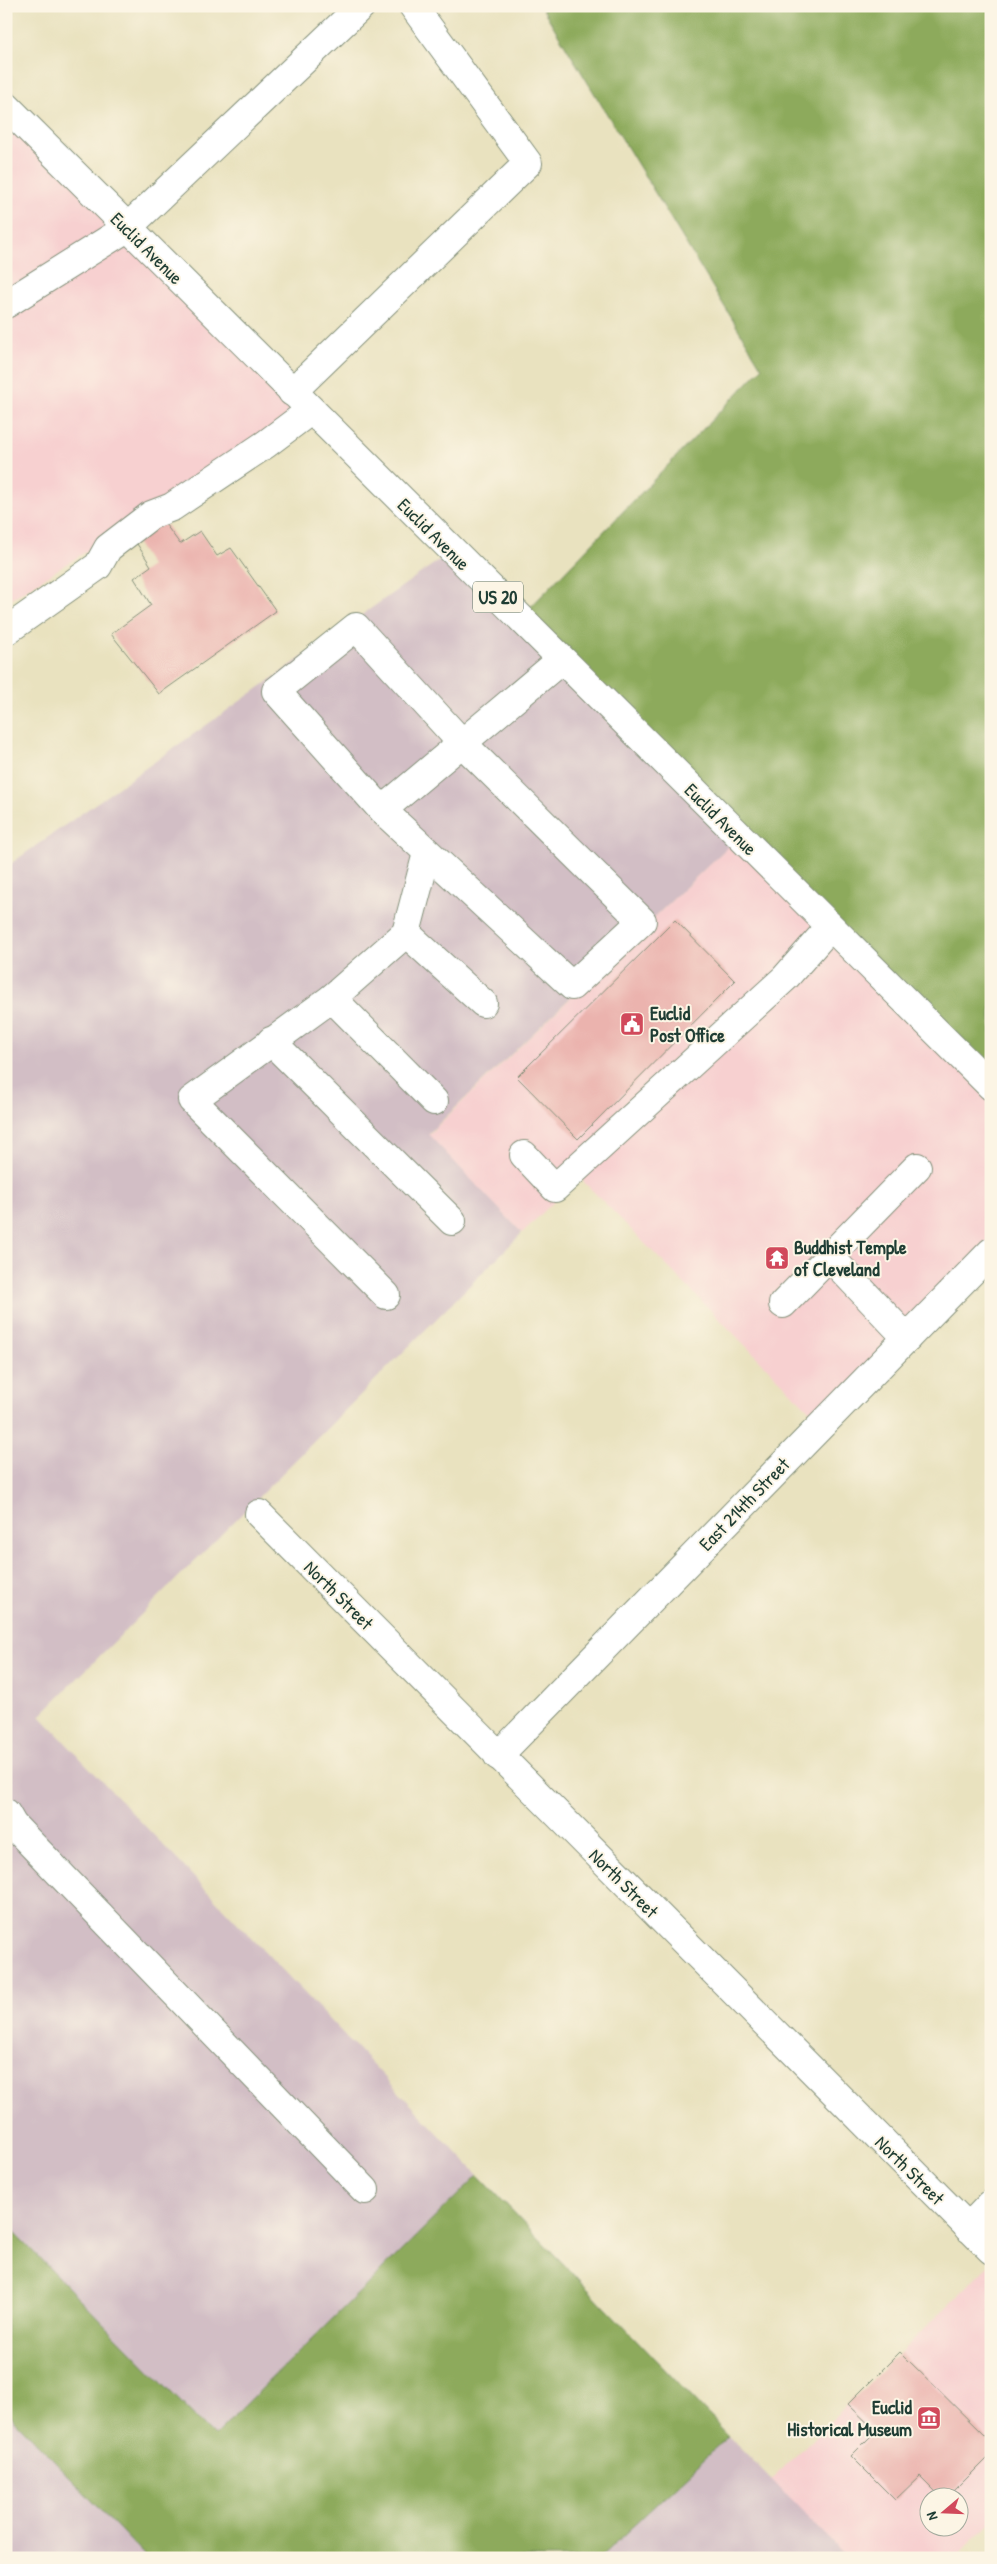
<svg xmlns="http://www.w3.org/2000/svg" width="997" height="2564" font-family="'Patrick Hand',sans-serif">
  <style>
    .built { fill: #f7d0d0; fill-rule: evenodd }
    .industrial { fill: #d2bec5 }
    .forest { fill: #8daa5c; stroke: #567448 }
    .building { fill: #ebb3ae }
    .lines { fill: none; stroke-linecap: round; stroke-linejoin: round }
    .minor-casing { stroke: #84907a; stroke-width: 30 }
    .major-casing { stroke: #84907a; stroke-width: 30 }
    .minor { stroke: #fff; stroke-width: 28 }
    .major { stroke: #fff; stroke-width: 28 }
    .labels { text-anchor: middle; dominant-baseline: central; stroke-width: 4; stroke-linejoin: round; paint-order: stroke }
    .shield { fill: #fcf5e5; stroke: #617469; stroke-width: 1 }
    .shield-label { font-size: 18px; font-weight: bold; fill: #1f3d34 }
    .street-label { font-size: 19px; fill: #1f3d34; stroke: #fcf5e5 }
    .poi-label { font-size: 19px; font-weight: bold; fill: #1f3d34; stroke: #fcf5e5; text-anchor: start }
  </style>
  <rect width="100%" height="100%" fill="#fcf5e5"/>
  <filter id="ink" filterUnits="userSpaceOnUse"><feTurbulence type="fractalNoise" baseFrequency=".02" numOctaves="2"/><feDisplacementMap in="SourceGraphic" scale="10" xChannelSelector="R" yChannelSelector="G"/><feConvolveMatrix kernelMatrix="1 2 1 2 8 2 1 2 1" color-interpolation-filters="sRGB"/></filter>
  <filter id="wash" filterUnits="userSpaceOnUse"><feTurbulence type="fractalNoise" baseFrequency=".0096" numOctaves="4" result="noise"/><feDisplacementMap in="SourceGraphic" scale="20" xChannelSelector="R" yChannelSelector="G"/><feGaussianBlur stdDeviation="1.12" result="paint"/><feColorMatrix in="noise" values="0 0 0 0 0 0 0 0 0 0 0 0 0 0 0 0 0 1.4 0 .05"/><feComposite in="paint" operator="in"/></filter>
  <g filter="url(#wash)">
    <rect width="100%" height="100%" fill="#e9e2bf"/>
    <g class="built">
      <path d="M6,106l304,305 -304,191z"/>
      <path d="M739,836l252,250v166l-168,172 -244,-247 -57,56 -94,-98z"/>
      <path d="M991,2263v259l-35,36h-108l-77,-78zM930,2496h30v30h-30z"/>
    </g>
    <g class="industrial">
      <path d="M452,551l287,285 -311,298 94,99 -482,483 438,459 -264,261 -208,-212v-1357z"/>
      <path d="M6,2411l141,147h-141z"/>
      <path d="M729,2436l119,122h-249z"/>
    </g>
    <g class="forest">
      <path d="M541,6h450v1080l-471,-468 242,-250z"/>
      <path d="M478,2175l251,261 -130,122h-452l-141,-147v-187l208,212z"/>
    </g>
    <g id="blocks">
      <g class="building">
        <path d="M160,517l20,27 20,-13 17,25 14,-8 45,63 -117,83 -48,-60 40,-29 -17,-27 17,-12 -19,-30z"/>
        <path d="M675,920l60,61 -157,158 -61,-62z"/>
        <path d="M900,2352l91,90v12l-42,42h-9l-20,-20 -25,24 -44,-44 25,-25 -28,-27z"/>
      </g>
    </g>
  </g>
  <g filter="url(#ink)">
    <use href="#blocks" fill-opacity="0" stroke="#84907a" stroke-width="1"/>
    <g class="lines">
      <defs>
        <g id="minor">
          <path d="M6,304l121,-76 234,-222"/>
          <path d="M292,392l236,-229 -115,-157"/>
          <path d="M356,627l106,116 180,178 -70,65 -190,-176 -106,-119z"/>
          <path d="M6,631l92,-65 10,-18 43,-33 21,-8 94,-63 44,-33"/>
          <path d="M382,810l179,-150"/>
          <path d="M427,853l-21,80 -74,65 102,103"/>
          <path d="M406,933l77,70"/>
          <path d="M332,998l-140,102 194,195"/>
          <path d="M271,1041l181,180"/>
          <path d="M524,1155l31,33 230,-210 45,-51"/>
          <path d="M830,1257l77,81"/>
          <path d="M783,1304l134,-137"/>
          <path d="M259,1514l732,736"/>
          <path d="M498,1756l493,-504"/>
          <path d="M6,1813l7,12 352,365"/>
          <path d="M968,2228l23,-24"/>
        </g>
        <path id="major" d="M6,106l985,980"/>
      </defs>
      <use href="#minor" class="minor-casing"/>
      <use href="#major" class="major-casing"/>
      <use href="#minor" class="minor"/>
      <use href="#major" class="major"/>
    </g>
  </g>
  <defs>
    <symbol id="civic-square" viewBox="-11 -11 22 22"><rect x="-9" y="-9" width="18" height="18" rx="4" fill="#d1495b" stroke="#fcf5e5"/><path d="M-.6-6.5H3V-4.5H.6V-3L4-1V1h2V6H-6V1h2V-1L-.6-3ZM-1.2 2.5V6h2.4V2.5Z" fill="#fff"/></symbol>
    <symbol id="temple-square" viewBox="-11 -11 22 22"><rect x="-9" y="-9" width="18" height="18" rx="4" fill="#d1495b" stroke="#fcf5e5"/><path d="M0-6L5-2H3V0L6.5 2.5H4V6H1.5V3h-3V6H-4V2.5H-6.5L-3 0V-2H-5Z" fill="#fff"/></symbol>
    <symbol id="museum-square" viewBox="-11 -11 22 22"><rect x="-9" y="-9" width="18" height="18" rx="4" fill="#d1495b" stroke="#fcf5e5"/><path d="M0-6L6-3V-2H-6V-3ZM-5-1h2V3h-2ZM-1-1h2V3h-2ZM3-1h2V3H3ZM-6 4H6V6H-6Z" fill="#fff"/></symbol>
  </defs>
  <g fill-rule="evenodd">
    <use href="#civic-square" x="618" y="1010" width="28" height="28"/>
    <use href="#temple-square" x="763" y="1244" width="28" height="28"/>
    <use href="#museum-square" x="915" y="2404" width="28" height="28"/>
  </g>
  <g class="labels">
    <rect class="shield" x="473" y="581.5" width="50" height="31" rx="4"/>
    <g class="shield-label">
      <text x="498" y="597">US 20</text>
    </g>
    <g class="street-label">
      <text transform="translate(147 248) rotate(45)">Euclid Avenue</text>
      <text transform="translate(434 534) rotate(45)">Euclid Avenue</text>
      <text transform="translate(721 819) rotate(45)">Euclid Avenue</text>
      <text transform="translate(744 1504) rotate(-46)">East 214th Street</text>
      <text transform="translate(339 1595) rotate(45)">North Street</text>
      <text transform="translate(624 1883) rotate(45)">North Street</text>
      <text transform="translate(910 2170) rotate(45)">North Street</text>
    </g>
    <g class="poi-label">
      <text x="650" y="1013">Euclid<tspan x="650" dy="22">Post Office</tspan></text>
      <text x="794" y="1247">Buddhist Temple<tspan x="794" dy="22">of Cleveland</tspan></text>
      <text x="912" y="2407" text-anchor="end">Euclid<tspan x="912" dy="22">Historical Museum</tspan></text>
    </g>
  </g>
  <rect width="997" height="2564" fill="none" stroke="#fcf5e5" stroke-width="25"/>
  <g transform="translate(944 2512) rotate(251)"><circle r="24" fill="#fcf5e5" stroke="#a4ab9e"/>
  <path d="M0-4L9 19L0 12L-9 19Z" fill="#d1495b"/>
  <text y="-8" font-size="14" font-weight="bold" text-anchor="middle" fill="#1f3d34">N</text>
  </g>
</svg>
